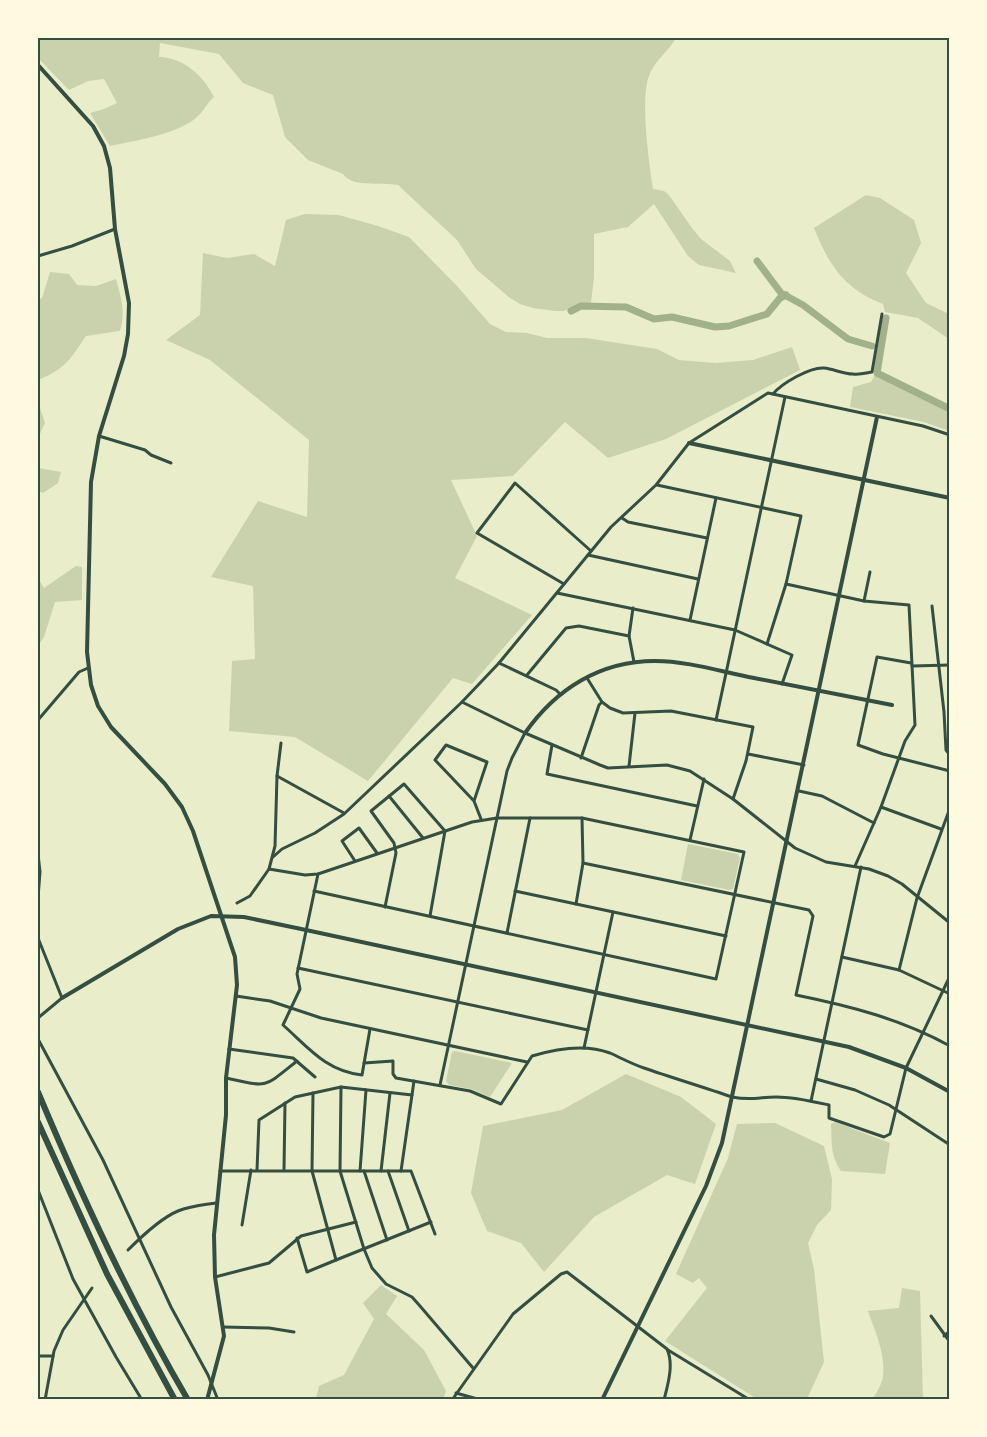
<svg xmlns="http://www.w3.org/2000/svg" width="987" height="1437" font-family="'Sofia Sans Condensed',sans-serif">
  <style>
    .green { fill: #cad2ad }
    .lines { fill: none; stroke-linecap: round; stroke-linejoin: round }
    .canal { stroke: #a3b18a; stroke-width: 7 }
    .minor { stroke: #344e41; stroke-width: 3 }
    .tertiary { stroke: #344e41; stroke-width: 4 }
    .motorway { stroke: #344e41; stroke-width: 6 }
    .neatline { fill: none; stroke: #344e41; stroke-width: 2 }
  </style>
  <rect width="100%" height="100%" fill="#e9edc9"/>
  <g class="green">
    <path d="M38,38h638c-7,13 -22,23 -27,38 -9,24 0,86 4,113l11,2 5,4 23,33 9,11 29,22 6,12 -37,-8 -11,-9 -34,-52 -26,23 -34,7v43l-3,26 -10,1 -17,7h-9l-22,-3 -13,-4 -10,-6 -34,-29 -19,-29 -59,-55c-15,-3 -46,3 -55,-11l-35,-14 -23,-23 -12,-42 -30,-12 -24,-29 -59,-11 -1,14c25,1 44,18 55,40 -7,6 -9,12 -15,18 -16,18 -65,26 -89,31l-20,-33 14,-4 13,-6 -13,-24 -16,2 -19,9 -31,-32z"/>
    <path d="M866,195l14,3 34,22 7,23 -15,30 20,30 23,11v25l-31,-21 -33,-6 -2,-8c-39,-15 -54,-39 -69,-76z"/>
    <path d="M305,214l34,1 39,11 31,11 48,49 33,38 16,8 21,1 20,5h39l71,11 22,11 36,3 38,-3 39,-13 8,23 -134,69 -58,19 -43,-36 -52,54 -62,4 26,56 -22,42 77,37 -60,69 -19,-6 -85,103 -73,-44 -66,-6 3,-70 23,-2 -2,-73 -42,-9 47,-76 49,16 2,-77 -99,-80 -44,-20 34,-25 3,-62 24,5 27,-4 21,12 11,-46z"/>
    <path d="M50,272l19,2 8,11 19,1 20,-7c5,18 10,34 4,52l-34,5c-16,24 -21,33 -48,44v-80l4,-2z"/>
    <path d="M875,375l74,36v20l-25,-9 -74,-15 3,-20 18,-5z"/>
    <path d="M38,388l1,17 6,18 -7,15z"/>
    <path d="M38,468l23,4 -3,11 -15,10 -5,-2z"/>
    <path d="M76,566l6,1v33l-27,2 -11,35 -6,9v-68l6,10z"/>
    <path d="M688,844l50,10 2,4 -7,31 -4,1 -48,-10z"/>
    <path d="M455,1051l57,12 -22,34 -19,-8 -22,-4 -3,-4 6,-29z"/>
    <path d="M626,1074l55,23 35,27 -21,60 -28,-9 -73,42 -50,55 -23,-29 -34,-12 -16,-38 12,-67 79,-16z"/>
    <path d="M835,1122l55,21 -5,31 -44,-3c-11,-16 -9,-28 -10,-47z"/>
    <path d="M775,1123l49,23 8,33 -1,31 -14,15 -9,18 6,26 10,93 -17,37h-50l-92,-58 42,-53 -8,-10 -6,5 -17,-9 52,-116 9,-34z"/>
    <path d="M381,1285l16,11 -11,18 38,36 22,41 -3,8h-127l3,-13 25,-11 30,-56 -11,-16z"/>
    <path d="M902,1288l18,3 3,108h-50c3,-6 9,-15 10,-22 3,-22 -8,-46 -15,-66l31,-3z"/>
  </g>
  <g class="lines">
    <g class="canal">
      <path d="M757,261l24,32 22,12 45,34 24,7"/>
      <path d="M571,311l10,-5 45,1 28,12 18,-2 43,10 14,-1 38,-12 13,-16 6,-3"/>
      <path d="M886,318l-9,55 73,36"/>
    </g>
    <g class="minor">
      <path d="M38,256l34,-10 43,-17"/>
      <path d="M773,394c9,-11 37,-27 51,-26 10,1 19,6 29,6 6,1 13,-1 19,-2l10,-58"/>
      <path d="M99,436l46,14 6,5 20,8"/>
      <path d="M657,485l144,31 -15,68 -19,60"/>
      <path d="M622,518l6,4 79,16"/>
      <path d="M588,555l110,24"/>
      <path d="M564,584l-87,-51 38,-50 76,68"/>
      <path d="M786,584l78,17 45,4 6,120 -10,16 -24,66 -26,59"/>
      <path d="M557,593l178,37 57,25 -10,29"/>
      <path d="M864,601l6,-29"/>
      <path d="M932,606l12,106 2,38 4,5"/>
      <path d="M633,608l-4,28 5,26"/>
      <path d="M690,620l26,-122"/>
      <path d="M499,663l57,27 4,4"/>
      <path d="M911,663l-34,-6 -19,88 25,9 67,17"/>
      <path d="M912,666l38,-1"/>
      <path d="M527,675l39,-47 13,-2 50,10"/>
      <path d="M587,678l15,24 8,6 13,5 48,-2 82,16 -7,34 -13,38"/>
      <path d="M462,702l63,31 75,32 8,3 59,-3 23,6 43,28 62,49 31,14 43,7 19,7 14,8 48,39"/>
      <path d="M38,720l41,-48 9,-4"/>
      <path d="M716,720l69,-323"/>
      <path d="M552,745l-5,29 150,32"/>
      <path d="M748,754l56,11"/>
      <path d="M581,758l18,-53 3,-3"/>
      <path d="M629,766l6,-53"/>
      <path d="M277,776l67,37"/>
      <path d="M799,791l23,5 52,27"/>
      <path d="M389,796l34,42"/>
      <path d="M474,801l-39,-41 11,-15 41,17 -13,39 7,18"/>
      <path d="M881,807l60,22"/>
      <path d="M690,840l14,-61"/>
      <path d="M38,854l2,18 -2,26"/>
      <path d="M273,857l9,-8 33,-16 29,-19 118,-112 37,-39 112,-136 45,-42 33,-42 79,-50 155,33 27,9"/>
      <path d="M355,861l-13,-20 17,-13 18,25"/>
      <path d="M583,863l226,47 4,6 -17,79c54,11 105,24 154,51"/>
      <path d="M269,869l36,6 13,-1 154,-52 25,-4h85l162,34 -28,127 -402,-88"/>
      <path d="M318,874l-21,100 3,15 -17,36c26,23 43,46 79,50l8,-46"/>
      <path d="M515,891l211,45"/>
      <path d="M237,903l13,-7 19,-27 6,-23 2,-70 4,-33"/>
      <path d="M576,904l7,-41 -1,-45"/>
      <path d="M385,907l11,-54 -2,-10 -23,-32 33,-27 41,47 -15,85"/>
      <path d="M507,933l23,-115"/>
      <path d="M38,938l24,60 -24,20"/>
      <path d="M842,957l57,13 51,24"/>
      <path d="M298,968l290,62"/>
      <path d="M899,970l18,-72 33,-90"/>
      <path d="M236,996l34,5 51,17 206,44"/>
      <path d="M38,1039l65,121 68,147 37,68 10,25"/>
      <path d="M584,1048l29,-136"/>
      <path d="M229,1049l64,9 22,19"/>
      <path d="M364,1063l29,-2v13l3,4 74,13 31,13 31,-48c23,-7 54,-12 78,-3 11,5 22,11 34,15 29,10 59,19 88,29 20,4 26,0 44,0 18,0 35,4 53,8v13l55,19 6,-3 16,-66 44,-92"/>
      <path d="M226,1078c43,9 36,11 71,-17"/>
      <path d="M816,1079l39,11 34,15 61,40"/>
      <path d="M440,1085l67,-314 5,-13 13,-25"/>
      <path d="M341,1087l-1,84 24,78 8,19 14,16 26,13 8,9 53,62"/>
      <path d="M313,1093l-1,78 24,89 95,-38"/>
      <path d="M811,1101l50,-234"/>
      <path d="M257,1170l2,-50 36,-23 46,-10 71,8"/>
      <path d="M284,1170l1,-67"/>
      <path d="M220,1171h191l24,63"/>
      <path d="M360,1171l6,-81"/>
      <path d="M364,1171l23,69"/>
      <path d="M381,1171l9,-78"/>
      <path d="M388,1171l21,60"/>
      <path d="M401,1171l13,-90"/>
      <path d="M38,1190l35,89 43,78 26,43"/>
      <path d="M242,1225l9,-55"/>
      <path d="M297,1238l10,34 29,-12"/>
      <path d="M128,1250c13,-13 33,-32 50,-39 12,-5 25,-6 38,-8"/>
      <path d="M215,1277l54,-14 32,-27 55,-14"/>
      <path d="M931,1316l19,26"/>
      <path d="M223,1327l46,1 25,4"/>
      <path d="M944,1336l6,-5"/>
      <path d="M668,1350l82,50"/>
      <path d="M38,1356h15"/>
      <path d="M456,1393l25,7"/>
      <path d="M45,1400l9,-49 9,-21 29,-42"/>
      <path d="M452,1400l61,-86 48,-40 6,-2 100,77c7,15 1,35 -3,51"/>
    </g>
    <g class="tertiary">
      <path d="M38,65l55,61 11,20 6,22 5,61 14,74 -1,31 -4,22 -25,80 -8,46 -4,170 4,33 7,21 13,21 54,57 17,23 11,24 42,126 2,28 -11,93v37l-12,120 1,42 9,59 -17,64"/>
      <path d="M689,443l261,55"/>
      <path d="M525,733c31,-44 75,-72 130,-72 33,0 67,11 99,17 46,9 92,18 138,27"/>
      <path d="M62,998l116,-69 33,-13 33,1 62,13 543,117 57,21 44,24"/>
      <path d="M602,1400l104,-214 16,-43 155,-726"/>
    </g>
    <g class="motorway">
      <path d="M38,1092c44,105 92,209 150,308"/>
      <path d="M38,1122l69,152 68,126"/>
    </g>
  </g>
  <rect width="987" height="1437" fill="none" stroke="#fefae0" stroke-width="78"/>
  <rect x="39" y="39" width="909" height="1359" class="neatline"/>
</svg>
